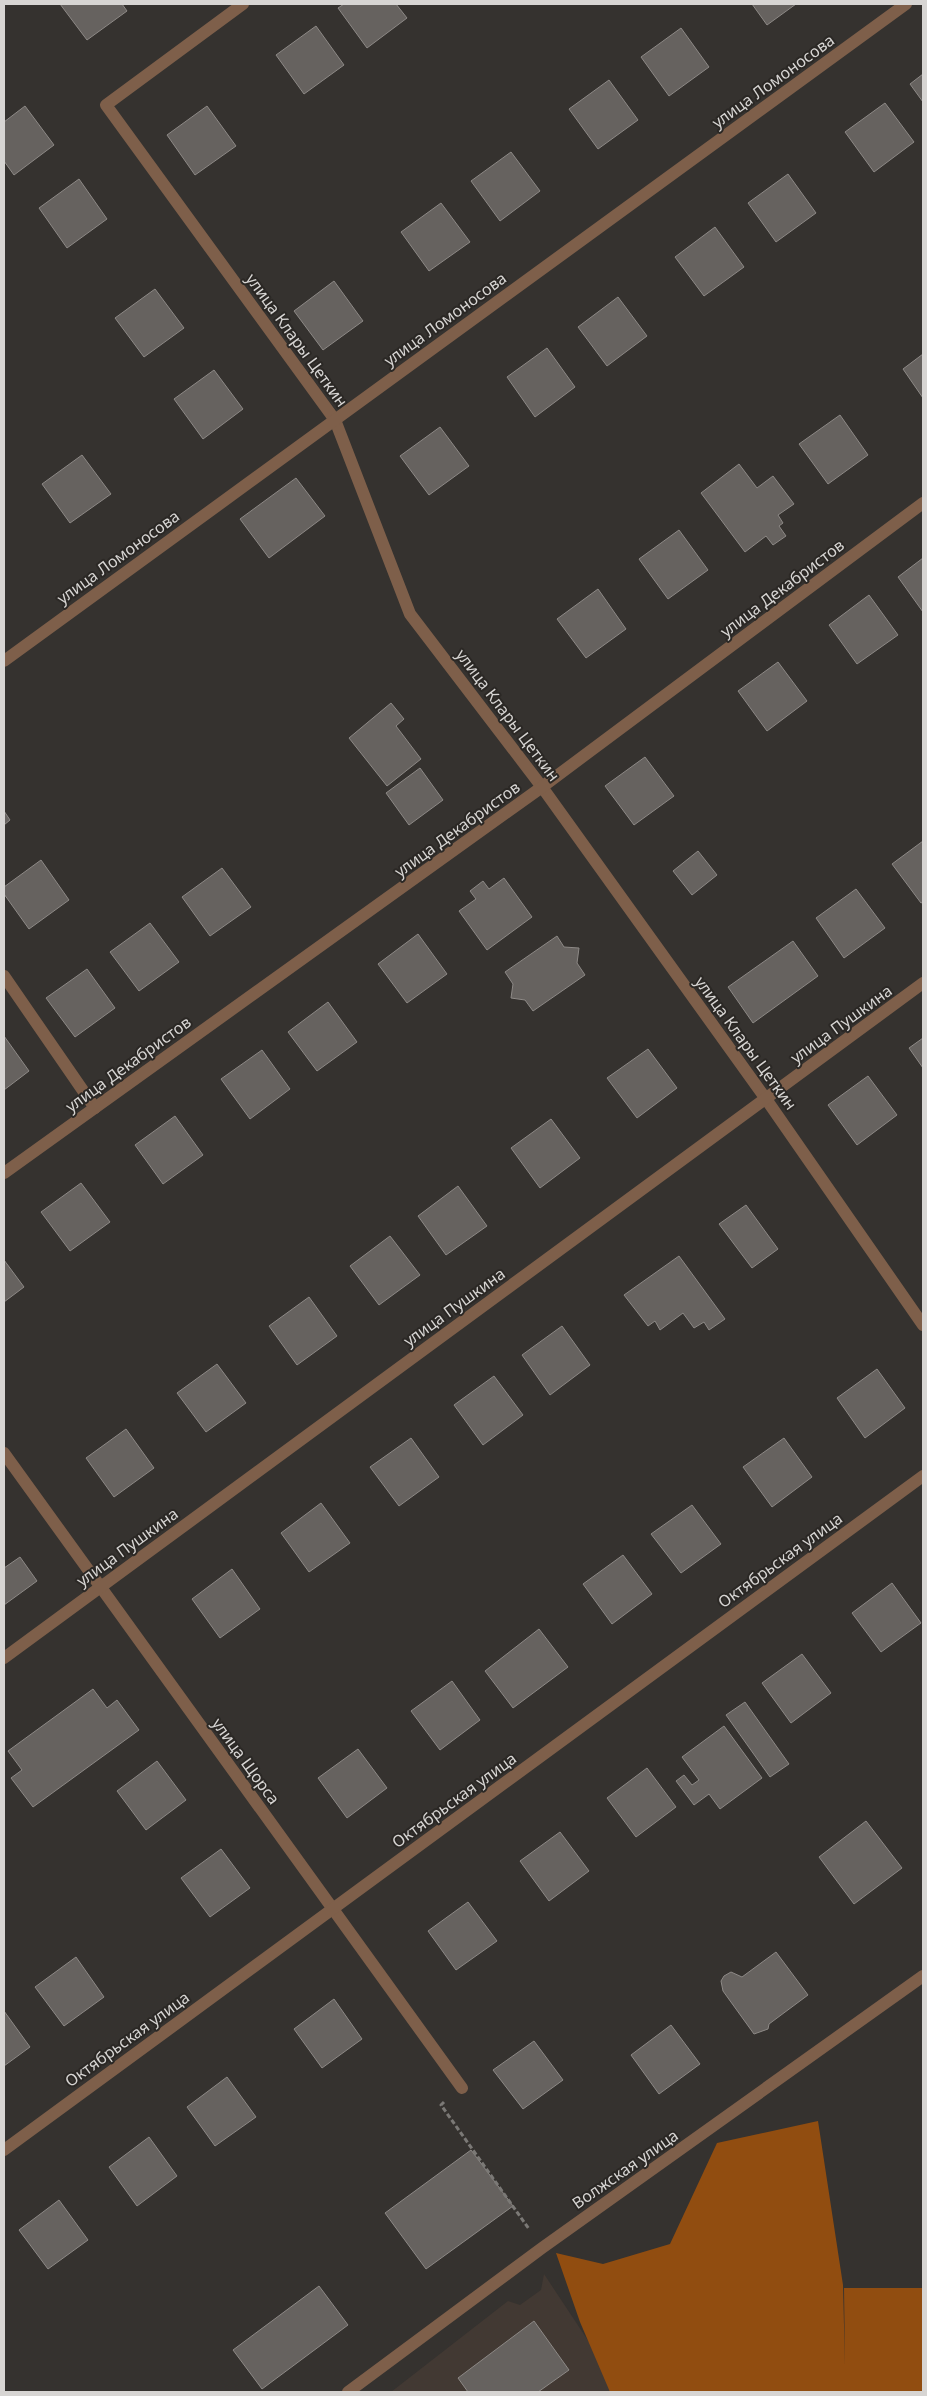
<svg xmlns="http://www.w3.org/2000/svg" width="927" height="2396" font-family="'Noto Sans',sans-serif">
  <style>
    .built { fill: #423933 }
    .forest { fill: #914d10 }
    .building { fill: #66625f; stroke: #8d8986 }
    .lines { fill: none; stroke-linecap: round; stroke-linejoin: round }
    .path { stroke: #7b7976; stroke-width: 3; stroke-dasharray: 5 2.5; stroke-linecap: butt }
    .minor { stroke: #7e5f4a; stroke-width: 12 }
    .labels { text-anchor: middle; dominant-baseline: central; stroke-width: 4; stroke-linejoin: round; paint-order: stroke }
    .street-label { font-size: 16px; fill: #d7d5d3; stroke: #2b2825 }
  </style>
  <rect width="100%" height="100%" fill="#35322f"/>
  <path class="built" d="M544,2274l78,118h-231l117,-91 12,4 21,-15z"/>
  <path class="forest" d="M818,2121l25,164 2,80 -1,-77h78l1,104h-313l-30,-70 -24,-69 47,11 67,-20 47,-101z"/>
  <g class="building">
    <path d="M60,4h62l5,7 -40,29z"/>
    <path d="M344,4h52l11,14 -40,30 -29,-40z"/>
    <path d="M752,4h44l-29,21z"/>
    <path d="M316,26l28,39 -40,29 -28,-39z"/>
    <path d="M681,28l28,39 -40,29 -28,-39z"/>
    <path d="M923,74v28l-13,-18z"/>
    <path d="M609,80l29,40 -40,29 -29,-40z"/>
    <path d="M885,103l29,39 -40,30 -29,-40z"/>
    <path d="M25,106l29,39 -40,30 -10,-14v-39z"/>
    <path d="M207,106l29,40 -41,29 -28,-40z"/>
    <path d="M511,152l29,39 -40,30 -29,-40z"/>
    <path d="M788,174l28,39 -40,29 -28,-39z"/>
    <path d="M79,179l28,40 -40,29 -28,-40z"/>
    <path d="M441,203l29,39 -41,29 -28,-39z"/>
    <path d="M715,227l29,40 -40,29 -29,-39z"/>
    <path d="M334,281l29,40 -40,29 -29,-39z"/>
    <path d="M155,289l29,39 -40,29 -29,-39z"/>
    <path d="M618,297l29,39 -40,30 -29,-39z"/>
    <path d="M547,348l28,39 -40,30 -28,-40z"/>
    <path d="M923,354v44l-20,-29z"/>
    <path d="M214,370l29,39 -40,30 -29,-40z"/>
    <path d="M840,415l28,40 -40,29 -29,-40z"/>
    <path d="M440,427l29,39 -40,29 -29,-39z"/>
    <path d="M82,455l29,39 -41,29 -28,-39z"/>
    <path d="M739,464l18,24 16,-12 21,28 -16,11 5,8 -4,3 7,10 -13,9 -7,-9 -21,16 -44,-59z"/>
    <path d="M296,478l29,38 -56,42 -29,-39z"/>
    <path d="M679,530l29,40 -40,29 -29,-40z"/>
    <path d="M923,558v54l-25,-35z"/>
    <path d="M598,589l28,40 -40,29 -29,-39z"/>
    <path d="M869,595l29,40 -41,29 -28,-39z"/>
    <path d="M778,662l29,39 -40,30 -29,-40z"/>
    <path d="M391,703l13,16 -8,7 25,33 -34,27 -38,-48z"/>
    <path d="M645,757l29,39 -40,29 -29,-39z"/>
    <path d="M420,768l23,32 -34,25 -23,-32z"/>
    <path d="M4,811l6,9 -6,5z"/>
    <path d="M923,841v61l-2,1 -29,-39z"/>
    <path d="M698,851l19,24 -25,20 -19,-24z"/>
    <path d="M41,860l28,40 -40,29 -25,-35v-7z"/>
    <path d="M222,868l29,39 -41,29 -28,-39z"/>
    <path d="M504,878l28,39 -45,33 -28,-39 17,-12 -6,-8 13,-10 6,8z"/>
    <path d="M856,889l29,39 -41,30 -28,-40z"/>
    <path d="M150,923l29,39 -40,29 -29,-39z"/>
    <path d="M418,934l29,40 -40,29 -29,-39z"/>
    <path d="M557,936l7,11 15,1 -2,15 8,12 -52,36 -8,-11 -14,-2 2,-14 -8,-12z"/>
    <path d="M793,941l25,35 -65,47 -25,-36z"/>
    <path d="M87,969l28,39 -40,29 -29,-39z"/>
    <path d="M328,1002l29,40 -40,29 -29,-39z"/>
    <path d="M4,1036l25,35 -25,19z"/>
    <path d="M923,1038v30l-14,-20z"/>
    <path d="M648,1049l29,39 -40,30 -30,-40z"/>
    <path d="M262,1050l28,39 -40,30 -29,-40z"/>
    <path d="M868,1076l29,39 -40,30 -29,-40z"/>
    <path d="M175,1116l28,39 -40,29 -28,-39z"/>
    <path d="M551,1119l29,39 -40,30 -29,-40z"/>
    <path d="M81,1183l29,39 -40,29 -29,-39z"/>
    <path d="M458,1186l29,40 -41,29 -28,-39z"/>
    <path d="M746,1205l32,44 -26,19 -33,-44z"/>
    <path d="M390,1236l30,39 -41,30 -29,-39z"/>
    <path d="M679,1256l46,63 -16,11 -5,-8 -10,6 -11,-15 -23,17 -5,-9 -7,5 -24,-31z"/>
    <path d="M4,1260l20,27 -20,15z"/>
    <path d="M309,1297l28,39 -40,29 -28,-39z"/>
    <path d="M562,1326l28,39 -40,30 -28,-40z"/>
    <path d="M217,1364l29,39 -40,29 -29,-39z"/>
    <path d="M877,1369l28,39 -40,30 -28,-40z"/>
    <path d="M494,1376l29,39 -40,30 -29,-40z"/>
    <path d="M126,1429l28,39 -40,29 -28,-39z"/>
    <path d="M411,1438l28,39 -40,29 -29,-39z"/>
    <path d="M784,1438l28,39 -40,30 -29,-40z"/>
    <path d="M321,1503l29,40 -41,29 -28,-39z"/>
    <path d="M692,1505l29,39 -40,29 -30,-39z"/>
    <path d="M623,1555l29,39 -40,30 -29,-40z"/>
    <path d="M20,1557l17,24 -33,24v-37z"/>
    <path d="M232,1569l28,40 -40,29 -28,-39z"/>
    <path d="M892,1583l29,40 -40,29 -29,-39z"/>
    <path d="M539,1629l29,38 -55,41 -28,-37z"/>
    <path d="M802,1654l29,39 -40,30 -29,-40z"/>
    <path d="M452,1681l28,39 -40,30 -29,-39z"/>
    <path d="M93,1689l14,19 10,-8 22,30 -106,77 -22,-29 11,-8 -14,-19z"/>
    <path d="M745,1702l44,62 -19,13 -44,-62z"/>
    <path d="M724,1726l38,52 -42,31 -11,-15 -15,11 -18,-24 8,-6 8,10 7,-5 -17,-23z"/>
    <path d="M358,1749l29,39 -40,30 -29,-40z"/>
    <path d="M157,1761l29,39 -40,30 -29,-39z"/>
    <path d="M647,1768l29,39 -40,30 -29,-39z"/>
    <path d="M866,1821l36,47 -48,36 -35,-47z"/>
    <path d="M560,1832l29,39 -40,30 -29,-40z"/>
    <path d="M221,1849l29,39 -40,29 -29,-39z"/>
    <path d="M468,1902l29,39 -41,29 -28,-39z"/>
    <path d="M776,1952l32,43 -39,29 -1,5 -14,5 -31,-43 -2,-10 3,-5 7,-4 11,5z"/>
    <path d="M76,1957l28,40 -40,29 -29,-39z"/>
    <path d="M334,1999l28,40 -40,29 -28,-39z"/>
    <path d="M4,2011l26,36 -26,19z"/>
    <path d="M671,2025l29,39 -41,30 -28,-39z"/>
    <path d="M534,2041l29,39 -40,29 -30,-39z"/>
    <path d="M227,2077l29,40 -41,29 -28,-39z"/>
    <path d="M149,2137l28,39 -40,30 -28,-39z"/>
    <path d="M471,2150l42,56 -87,63 -41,-56z"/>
    <path d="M59,2200l29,40 -40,29 -29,-39z"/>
    <path d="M319,2286l29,39 -86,64 -29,-39z"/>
    <path d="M534,2321l35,49 -31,22h-70l-10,-14z"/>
  </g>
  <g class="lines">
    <path class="path" d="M444,2102l-3,3 88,124"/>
    <g class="minor">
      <path d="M243,4l-137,101 229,315 75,194 132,173 224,312 157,226"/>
      <path d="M4,661l902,-657"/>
      <path d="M4,976l91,132"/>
      <path d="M4,1173l538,-386 381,-284"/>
      <path d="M4,1453l458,635"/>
      <path d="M4,1658l919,-675"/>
      <path d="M4,2150l919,-674"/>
      <path d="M348,2392l194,-144 381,-272"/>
    </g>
  </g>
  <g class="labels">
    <g class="street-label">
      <text transform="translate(773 81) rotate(-36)">улица Ломоносова</text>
      <text transform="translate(445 319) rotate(-36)">улица Ломоносова</text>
      <text transform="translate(297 340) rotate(54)">улица Клары Цеткин</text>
      <text transform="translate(118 557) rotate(-36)">улица Ломоносова</text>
      <text transform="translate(782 588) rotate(-37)">улица Декабристов</text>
      <text transform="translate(508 715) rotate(53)">улица Клары Цеткин</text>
      <text transform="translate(457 829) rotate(-36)">улица Декабристов</text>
      <text transform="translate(841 1024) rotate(-36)">улица Пушкина</text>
      <text transform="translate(746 1043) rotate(54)">улица Клары Цеткин</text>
      <text transform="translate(128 1064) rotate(-36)">улица Декабристов</text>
      <text transform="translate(454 1307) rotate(-36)">улица Пушкина</text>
      <text transform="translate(127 1547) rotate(-36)">улица Пушкина</text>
      <text transform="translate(780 1560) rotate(-36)">Октябрьская улица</text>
      <text transform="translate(246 1761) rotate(54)">улица Щорса</text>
      <text transform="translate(454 1800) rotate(-36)">Октябрьская улица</text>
      <text transform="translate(127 2039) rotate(-36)">Октябрьская улица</text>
      <text transform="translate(625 2169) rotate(-35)">Волжская улица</text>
    </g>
  </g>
  <rect width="927" height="2396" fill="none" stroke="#d7d5d3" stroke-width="10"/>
</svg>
